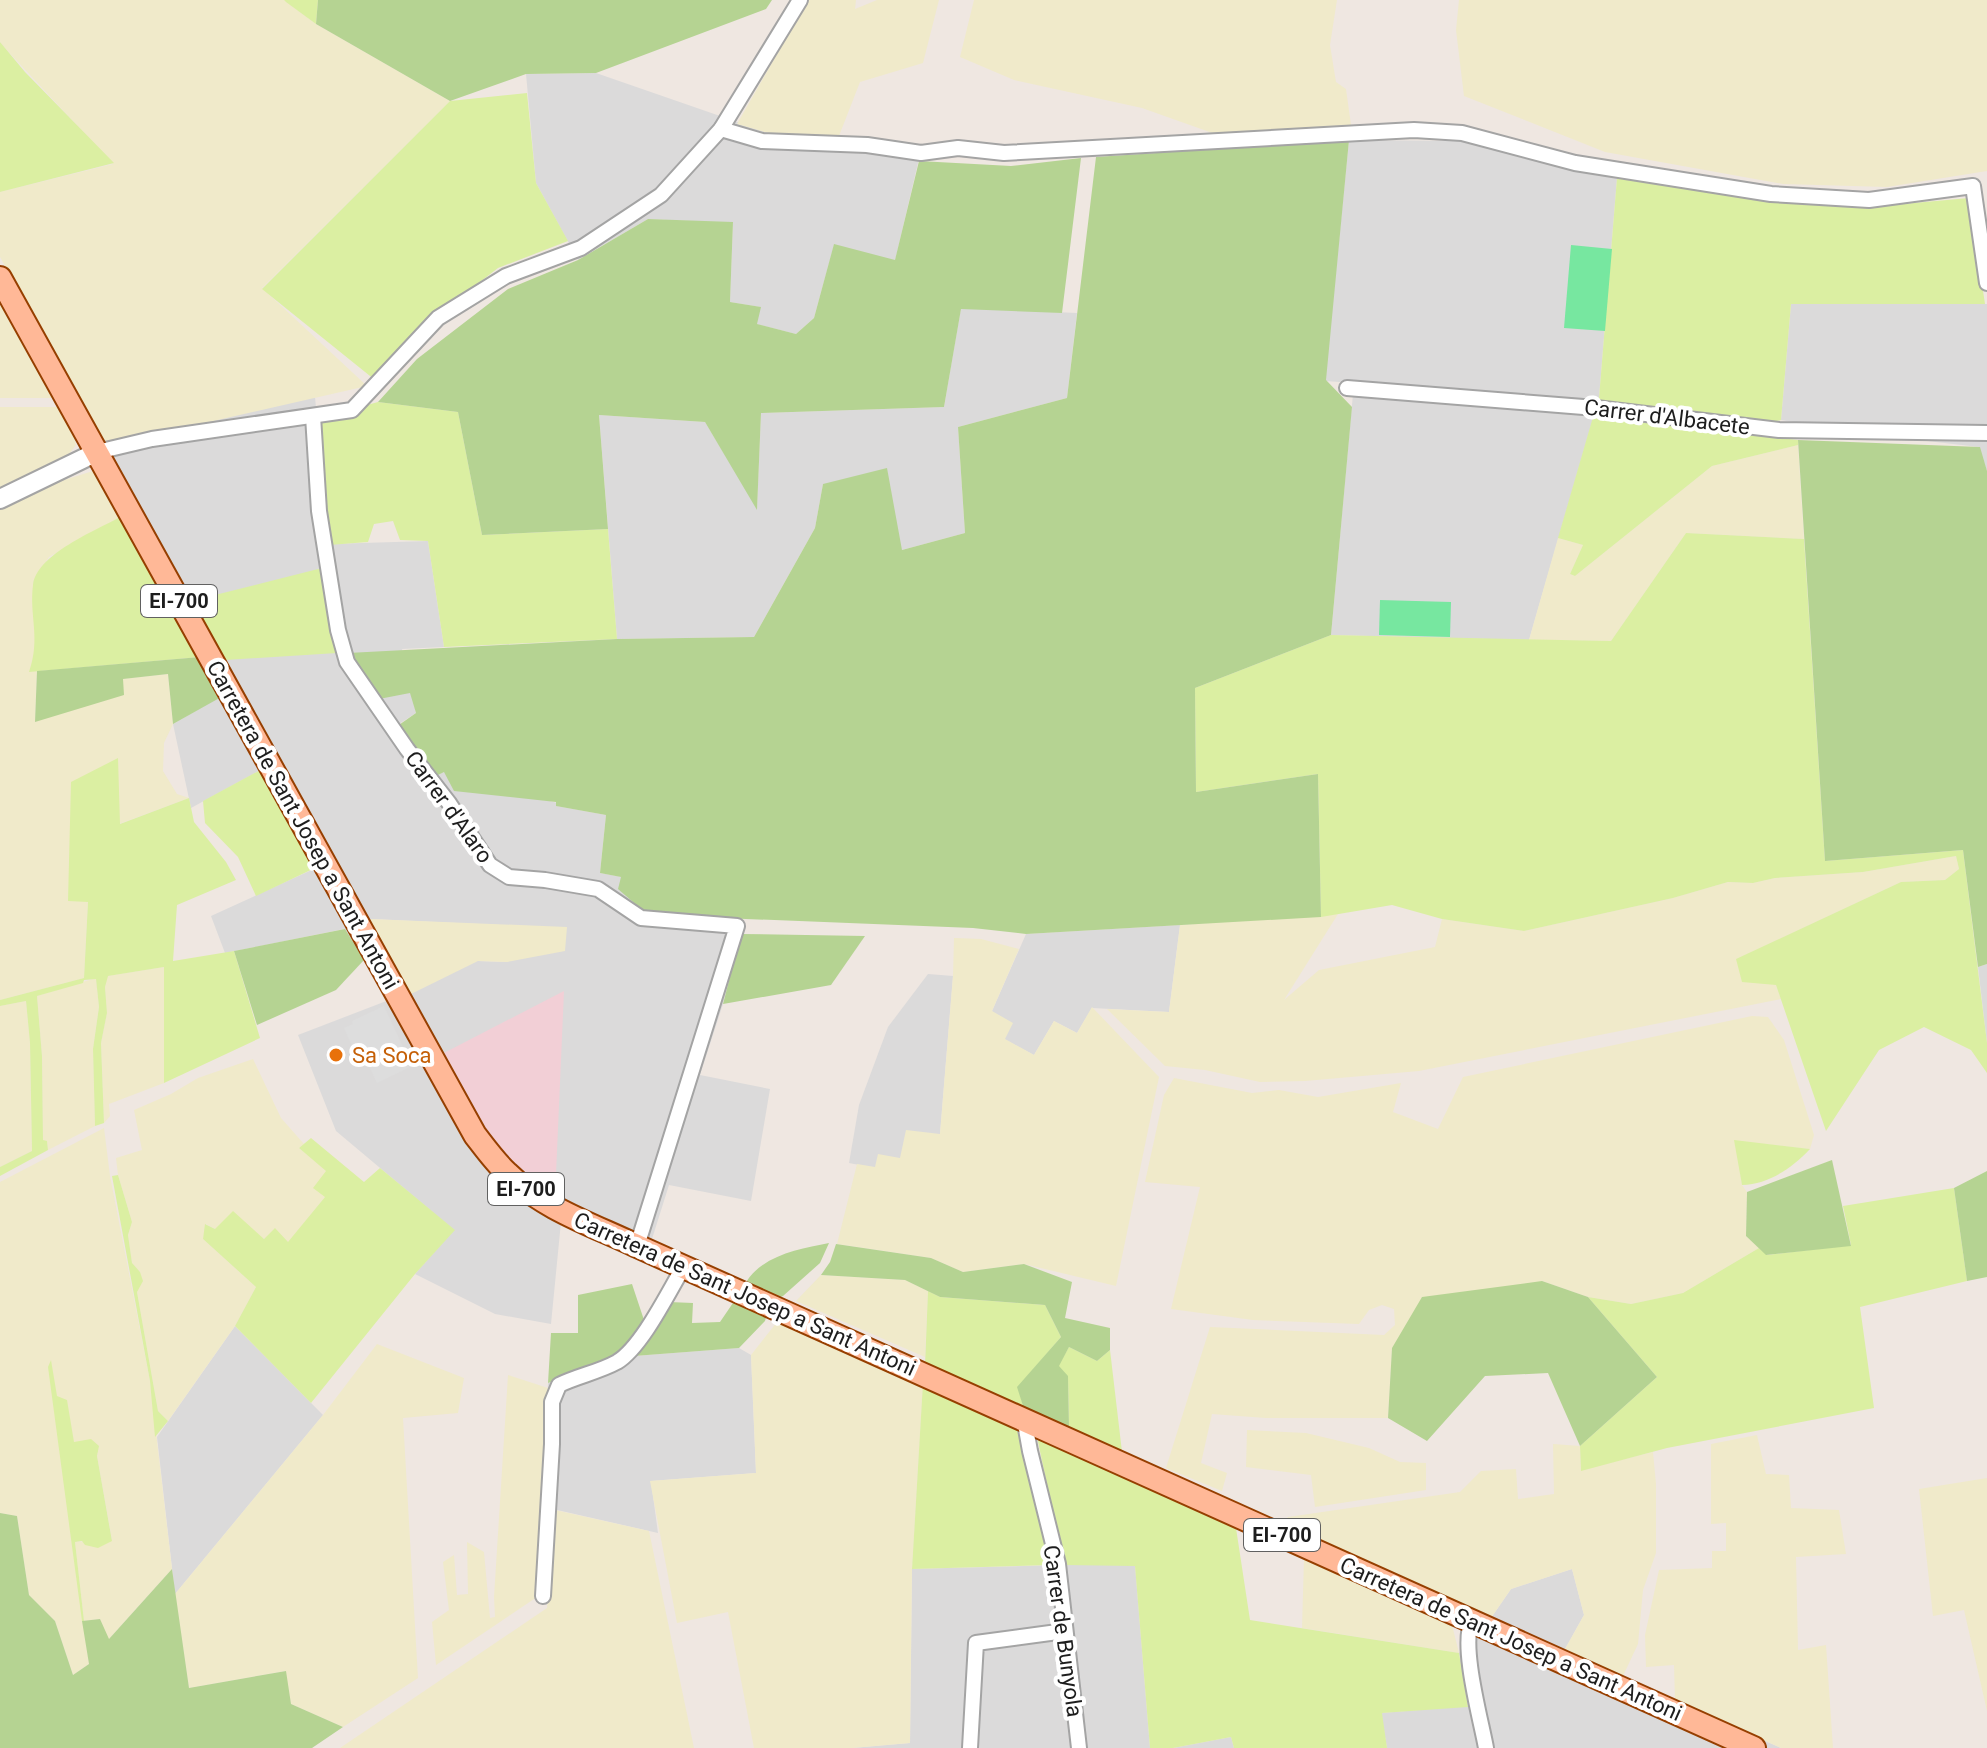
<svg xmlns="http://www.w3.org/2000/svg" width="1987" height="1748" font-family="Roboto,sans-serif">
  <style>
    .residential { fill: #dbdada; fill-rule: evenodd }
    .commercial { fill: #f2cfd6 }
    .farmland { fill: #f0eaca }
    .grass { fill: #dbefa2 }
    .forest { fill: #b5d392 }
    .pitch { fill: #77e7a0 }
    .parking { fill: #ddd }
    .lines { fill: none; stroke-linecap: round; stroke-linejoin: round }
    .minor-casing { stroke: #a4a4a4; stroke-width: 18 }
    .tertiary-casing { stroke: #a4a4a4; stroke-width: 22 }
    .primary-casing { stroke: #963f00; stroke-width: 26 }
    .minor { stroke: #fff; stroke-width: 14 }
    .tertiary { stroke: #fff; stroke-width: 18 }
    .primary { stroke: #ffb897; stroke-width: 22 }
    .food-dot { fill: #e8710a; stroke: #fff; stroke-width: 3 }
    .labels { text-anchor: middle; dominant-baseline: central; stroke-width: 8; stroke-linejoin: round; paint-order: stroke }
    .shield { fill: #fff; stroke: #616161; stroke-width: 2 }
    .shield-label { font-size: 20px; font-weight: bold; fill: #1d1d1d }
    .street-label { font-size: 22px; fill: #1d1d1d; stroke: #fff }
    .food-label { font-size: 22px; fill: #c56008; stroke: #fff; text-anchor: start }
  </style>
  <rect width="100%" height="100%" fill="#efe7e1"/>
  <g class="residential">
    <path d="M596,73l179,62 64,1 83,10 -27,115 -61,-16 -20,73 -18,16 -40,-10 4,-17 -30,-5 3,-79 -85,-4 -70,41 -42,-77 -10,-109z"/>
    <path d="M1349,140l115,1 153,37 -18,220 -70,242 -198,-5 23,-252 -29,-2z"/>
    <path d="M1791,304h196v167l-8,-24 -121,-14 -77,-13z"/>
    <path d="M961,308l116,5 -10,85 -109,29 7,106 -63,17 -79,-66 -8,44 -61,109 -137,2 -18,-224 106,7 52,86 4,-95 183,-6z"/>
    <path d="M315,397l14,147 99,-3 16,106 -42,2 14,64 -20,13 38,50 10,-4 113,31v3l49,9 -6,58 22,4 26,38 93,3v16l-18,70 -23,71 70,14 -19,112 -82,-16 -23,73 -85,-36 -10,102 -56,-10 -80,-40 39,-44 -118,-99 -38,-96 91,-35 -45,-71 -119,24 -14,-37 105,-48 -52,-100 -73,40 -18,-84 50,-29 -142,-244zM371,919l196,9 -60,34 -29,-1z"/>
    <path d="M1180,925l-11,87 -77,-4 -15,25 -23,-12 -20,34 -30,-16 -12,-28 34,-77z"/>
    <path d="M1987,964v79l-9,-76z"/>
    <path d="M928,974l25,2 -13,158 -40,24 -25,10 -26,-5 10,-58 29,-78z"/>
    <path d="M235,1326l88,89 -148,179 -18,-157z"/>
    <path d="M739,1348l12,7 5,118 -105,8 7,52 -114,-26 4,-124 74,-29 12,2z"/>
    <path d="M1064,1565h71l15,183h-298l58,-5 2,-174z"/>
    <path d="M1572,1569l12,46 -19,34 57,29 159,70h-394l-6,-35 87,-7 -9,-53 32,-35 20,-29z"/>
    <path d="M1231,1737l3,11h-61z"/>
  </g>
  <path class="commercial" d="M564,991l-9,206 -40,-25 -33,-43 -42,-74z"/>
  <g class="farmland">
    <path d="M0,0h284l32,24 134,77 -188,187 105,98 -263,60 -104,-189v-65l113,-28 -110,-118 -3,-4z"/>
    <path d="M808,0h48l-1,9 22,-9h62l-16,63 -63,19 -21,54 -64,-1 -38,-11z"/>
    <path d="M974,0h363l-7,45 6,37 10,7 5,36 -133,10 -76,-27 -128,-28 -54,-23z"/>
    <path d="M1459,0h528v171l-100,16 -104,-3 -178,-32 -141,-56 -8,-66z"/>
    <path d="M0,299l53,99h-53z"/>
    <path d="M0,407h58l13,18 5,20 -11,14 -65,33z"/>
    <path d="M1798,445l6,94 -118,-6 -75,108 -82,-1 29,-102 25,7 -13,29 5,2 137,-110z"/>
    <path d="M93,471l27,46 -71,40 -16,25 3,69 -6,20h7l-2,51 87,-43 46,-5 5,50 -9,19 -1,28 14,23 12,4 -70,26 -51,77h20l-4,77 -84,22v-490l48,-25z"/>
    <path d="M1956,856l3,13 -14,11 -44,2 -164,77 39,26 5,14 -362,72 -114,10 -45,1 -55,-12 -40,-4 -58,-57 62,3 11,-87 158,-11 -54,86 35,-30 116,-23 7,-28 82,12 149,-33 55,-16 25,1 22,-5 88,-6z"/>
    <path d="M370,919l197,8 -2,24 -58,11 -29,-1 -69,34z"/>
    <path d="M954,938l27,1 38,10 -27,62 21,12 -8,16 29,16 20,-34 23,12 15,-26 67,70 -43,209 -92,-22 -61,8 -32,-14 -94,-14 20,-80 18,3 3,-13 22,4 6,-28 34,4 13,-158z"/>
    <path d="M164,967v116l-55,21 1,12 -6,7 -3,-80 6,-30 -2,-26 2,-11z"/>
    <path d="M96,978l3,29 -6,42 2,77 -47,24 -1,-9h-4l-1,-85 -5,-60z"/>
    <path d="M26,1001l4,42 2,108 -32,16v-161z"/>
    <path d="M1752,1016l16,1 16,23 30,95 -4,14 -75,-8 7,44 5,7 -1,44 13,12 -76,45 -52,11 -43,-7 -46,-16 -150,67 -4,70h-122l-54,-4 -11,49 26,10 -5,18 -56,-23 44,-141 174,8 11,-10 -1,-16 -12,-4 -13,5 -10,14 -106,-4 -82,-11 29,-122 -55,-5 19,-87 10,-17 78,15 27,-3 39,7 83,-14 -8,29 45,17 25,-52z"/>
    <path d="M253,1059l28,59 23,26 -5,4 28,23 -2,26 -37,46 -73,-14 -9,-5 -3,15 53,48 -21,39 -67,95 -10,-10 -21,-119 3,-20 -8,-8 -4,-29 4,-13 -14,-47 -2,-17 26,-8 -8,-40 37,-16 27,-16z"/>
    <path d="M104,1128l6,48 40,205 22,188 -64,71 -8,-21 -16,2 -9,-79 37,-2 -15,-84 2,-10 -27,96 17,122 -16,11 -18,-54 -26,-26 -12,-79 -17,-3v-331z"/>
    <path d="M821,1275l84,5 23,11 -3,66 -129,-56z"/>
    <path d="M781,1317l142,65 -11,187 -2,174 -58,5h-98l-26,-136 -51,11 -27,-142 106,-8 -5,-118z"/>
    <path d="M377,1344l87,34 -6,35 -55,5 15,260 -75,49 -52,-23 -6,-33 -96,17 -14,-94 148,-179z"/>
    <path d="M508,1375l40,13 -11,209 -101,68 -4,-43 17,-12 -6,-48 11,-7 3,40 11,-1 -1,-52 17,10 6,66 5,-1 -1,-20z"/>
    <path d="M1247,1430l59,3 63,15 31,14 26,1v27l-111,17 -4,-32 -65,-8z"/>
    <path d="M1757,1435l9,39 23,1 2,33 48,2 7,44 -50,3 2,93 28,-5 7,103h-52l-106,-47 -1,-36 -28,2 -1,-32 14,-65 53,-2v-17h14v-28l-15,1v-80z"/>
    <path d="M1553,1444l27,2 1,24 72,-18 3,32v69l-13,37 -5,54 -16,34 -57,-29 19,-34 -12,-46 -61,20 -20,29 -206,-92 -2,-4 5,-5 172,-25 21,-21 35,-2 2,30 36,-5z"/>
    <path d="M1987,1478v233l-23,-101 -31,6 -14,-127z"/>
    <path d="M555,1510l94,21 45,217h-354l207,-140z"/>
    <path d="M1304,1558l147,63 8,32 -157,-25z"/>
  </g>
  <g class="grass">
    <path d="M284,0h34l-2,24 -30,-22z"/>
    <path d="M0,42l25,30 89,91 -114,29z"/>
    <path d="M527,93l9,90 32,58 -70,27 -62,48 -61,64 -113,-91 188,-188z"/>
    <path d="M1617,178l161,25 103,3 88,-8 16,106h-194l-10,116 -22,5 -156,-21 -4,-6z"/>
    <path d="M378,402l80,10 24,123 126,-6 9,110 -173,8 -16,-106 -28,-1 -7,-19 -19,3 -6,18 -39,3 -12,-126z"/>
    <path d="M1593,417l205,23v5l-86,21 -137,110 -5,-2 13,-29 -25,-7z"/>
    <path d="M120,517l80,140 -171,15c12,-34 0,-56 4,-87 4,-31 62,-54 87,-68z"/>
    <path d="M1686,533l118,6 21,322 138,-11 24,193v30l-16,-23 -47,-23 -45,23 -53,81 -50,-146 -34,-3 -6,-23 165,-77 44,-2 14,-11 -3,-13 -93,16 -88,6 -22,5 -25,-1 -55,16 -149,33 -82,-12 -50,-14 -71,12 -3,-143 -122,18 -1,-104 136,-53 280,6z"/>
    <path d="M322,568l15,85 -112,7 -34,-59z"/>
    <path d="M118,758l2,66 69,-26 5,24 32,40 10,18 -59,25 -4,56 61,-10 26,87 -96,45v-116l-56,9 -3,11 2,26 -6,30 3,80 -9,3 -2,-77 6,-42 -3,-28 -12,1 -1,3 -46,13 5,60 1,84 4,1 1,9 -48,26v-9l32,-16 -2,-108 -4,-42 -26,5v-6l84,-22 4,-76 -20,-1 3,-119z"/>
    <path d="M264,768l53,99 -61,29 -18,-39 -33,-34 -2,-22z"/>
    <path d="M311,1138l53,44 16,-14 75,62 -40,44 -104,129 -76,-77 21,-39 -53,-48 2,-15 10,5 18,-18 31,28 11,-11 13,14 37,-45 -12,-9 13,-17 -27,-23z"/>
    <path d="M1734,1140l76,9c-18,19 -41,35 -68,36z"/>
    <path d="M118,1175l14,47 -4,13 4,28 8,9 3,9 -6,11 21,119 10,10 -13,16 -5,-56 -38,-205z"/>
    <path d="M1954,1188l13,93 -107,26 14,101 -207,40 -86,23 -1,-25 77,-69 -69,-80 43,7 52,-11 76,-45 8,7 84,-10 -8,-39z"/>
    <path d="M928,1291l12,6 105,8 16,32 -43,50 6,22 -99,-44z"/>
    <path d="M1069,1347l28,14 13,-11 12,102 -53,-25 -1,-50 -10,-11z"/>
    <path d="M51,1360l6,36 10,4 7,42 17,-3 8,7 -2,10 15,85 -14,7 -13,-3 -3,-4 -7,1 9,79h-2l-34,-254z"/>
    <path d="M923,1382l95,42 33,141 -139,4z"/>
    <path d="M1037,1437l199,91 14,92 209,33 9,54 -86,6 5,35h-153l-3,-11 -58,11h-23l-15,-182 -71,-1z"/>
  </g>
  <g class="forest">
    <path d="M318,0h454l-6,9 -170,64 -70,1 -76,27 -134,-77z"/>
    <path d="M1349,140l-23,240 26,27 -21,228 -136,53 1,104 122,-18 3,143 -295,17 -53,-6 -325,-13 -30,-26 3,-12 -21,-4 6,-58 -50,-9v-4l-102,-11 -10,-19 -10,5 -38,-50 20,-14 -6,-20 -31,6 -31,-46 269,-14 137,-2 61,-109 8,-44 64,-16 15,82 63,-17 -7,-106 109,-29 29,-241z"/>
    <path d="M1081,158l-19,155 -101,-4 -17,98 -183,6 -4,97 -52,-88 -106,-7 9,114 -126,6 -24,-123 -80,-10 39,-43 91,-70 70,-29 70,-41 85,3 -3,80 31,5 -4,17 39,10 18,-16 20,-74 61,16 24,-99 92,5z"/>
    <path d="M1798,440l182,7 7,24v493l-9,3 -15,-117 -138,11z"/>
    <path d="M200,657l23,39 -50,28 -5,-50 -45,5 1,16 -89,27 2,-51z"/>
    <path d="M345,929l19,31 -28,30 -79,35 -23,-74z"/>
    <path d="M741,934l124,2 -34,49 -108,19z"/>
    <path d="M1832,1160l19,86 -85,9 -20,-19 1,-44z"/>
    <path d="M1987,1171v106l-20,4 -13,-93z"/>
    <path d="M829,1243l-9,20 -37,33 -8,3 -31,-13c15,-30 54,-37 85,-43z"/>
    <path d="M836,1244l95,14 32,14 61,-8 48,18 -7,36 45,10v22l-13,11 -28,-14 -10,19 9,10 1,51 -45,-18 -7,-22 44,-50 -16,-32 -105,-8 -35,-17 -84,-5 9,-13z"/>
    <path d="M1542,1281l46,16 69,80 -77,69 -32,-73 -63,3 -58,65 -39,-23 4,-70 30,-51z"/>
    <path d="M632,1284l13,39 -23,31 -74,29 3,-50h27v-38z"/>
    <path d="M735,1300l32,14 -2,7 -26,27 -105,8 35,-54 24,1 -1,20 28,-1z"/>
    <path d="M0,1513l17,3 12,79 26,26 18,54 16,-11 -7,-43 18,-2 9,20 63,-70 17,119 97,-17 5,33 52,23 -31,21h-312z"/>
  </g>
  <g class="pitch">
    <path d="M1571,245l41,4 -7,82 -41,-3z"/>
    <path d="M1380,600l71,2 -1,35 -71,-2z"/>
  </g>
  <path class="parking" d="M384,1006l28,60 -35,17 -19,-39 -6,2 -8,-18 9,-4 -1,-3z"/>
  <g class="lines">
    <defs>
      <g id="minor">
        <path d="M721,129l41,12 105,4 54,8 37,-5 46,5 410,-23 48,3 113,30 196,31 98,6 104,-14 14,97"/>
        <path d="M1347,388l249,20 183,22 208,3"/>
        <path d="M313,416l6,95 19,119 9,32 60,87 42,54 41,62 19,12 36,3 53,9 43,29 96,8 -100,320"/>
        <path d="M97,452l55,-13 200,-29 86,-92 68,-42 75,-28 80,-53 60,-66 79,-129"/>
        <path d="M1029,1421l-3,8 4,22 28,113 21,184"/>
        <path d="M543,1596l9,-152v-42l7,-17c18,-9 40,-13 58,-23 25,-15 52,-71 67,-96"/>
        <path d="M1472,1621c-12,24 9,99 14,127"/>
        <path d="M970,1748l6,-105 89,-12"/>
      </g>
      <path id="tertiary" d="M0,499l97,-47"/>
      <path id="primary" d="M0,278l475,857c10,13 20,27 32,38 35,35 86,52 130,73l1117,502"/>
    </defs>
    <use href="#minor" class="minor-casing"/>
    <use href="#tertiary" class="tertiary-casing"/>
    <use href="#primary" class="primary-casing"/>
    <use href="#minor" class="minor"/>
    <use href="#tertiary" class="tertiary"/>
    <use href="#primary" class="primary"/>
  </g>
  <circle class="food-dot" cx="336" cy="1055" r="8"/>
  <g class="labels">
    <g class="shield">
      <rect x="141" y="585" width="76" height="32" rx="6"/>
      <rect x="488" y="1173" width="76" height="32" rx="6"/>
      <rect x="1244" y="1519" width="76" height="32" rx="6"/>
    </g>
    <g class="shield-label">
      <text x="179" y="601">EI-700</text>
      <text x="526" y="1189">EI-700</text>
      <text x="1282" y="1535">EI-700</text>
    </g>
    <g class="street-label">
      <text transform="translate(1667 417) rotate(7)">Carrer d'Albacete</text>
      <text transform="translate(449 807) rotate(54)">Carrer d'Alaro</text>
      <text transform="translate(303 825) rotate(61)">Carretera de Sant Josep a Sant Antoni</text>
      <text transform="translate(745 1294) rotate(24)">Carretera de Sant Josep a Sant Antoni</text>
      <text transform="translate(1063 1631) rotate(82)">Carrer de Bunyola</text>
      <text transform="translate(1511 1639) rotate(24)">Carretera de Sant Josep a Sant Antoni</text>
    </g>
    <g class="food-label">
      <text x="352" y="1055">Sa Soca</text>
    </g>
  </g>
</svg>
